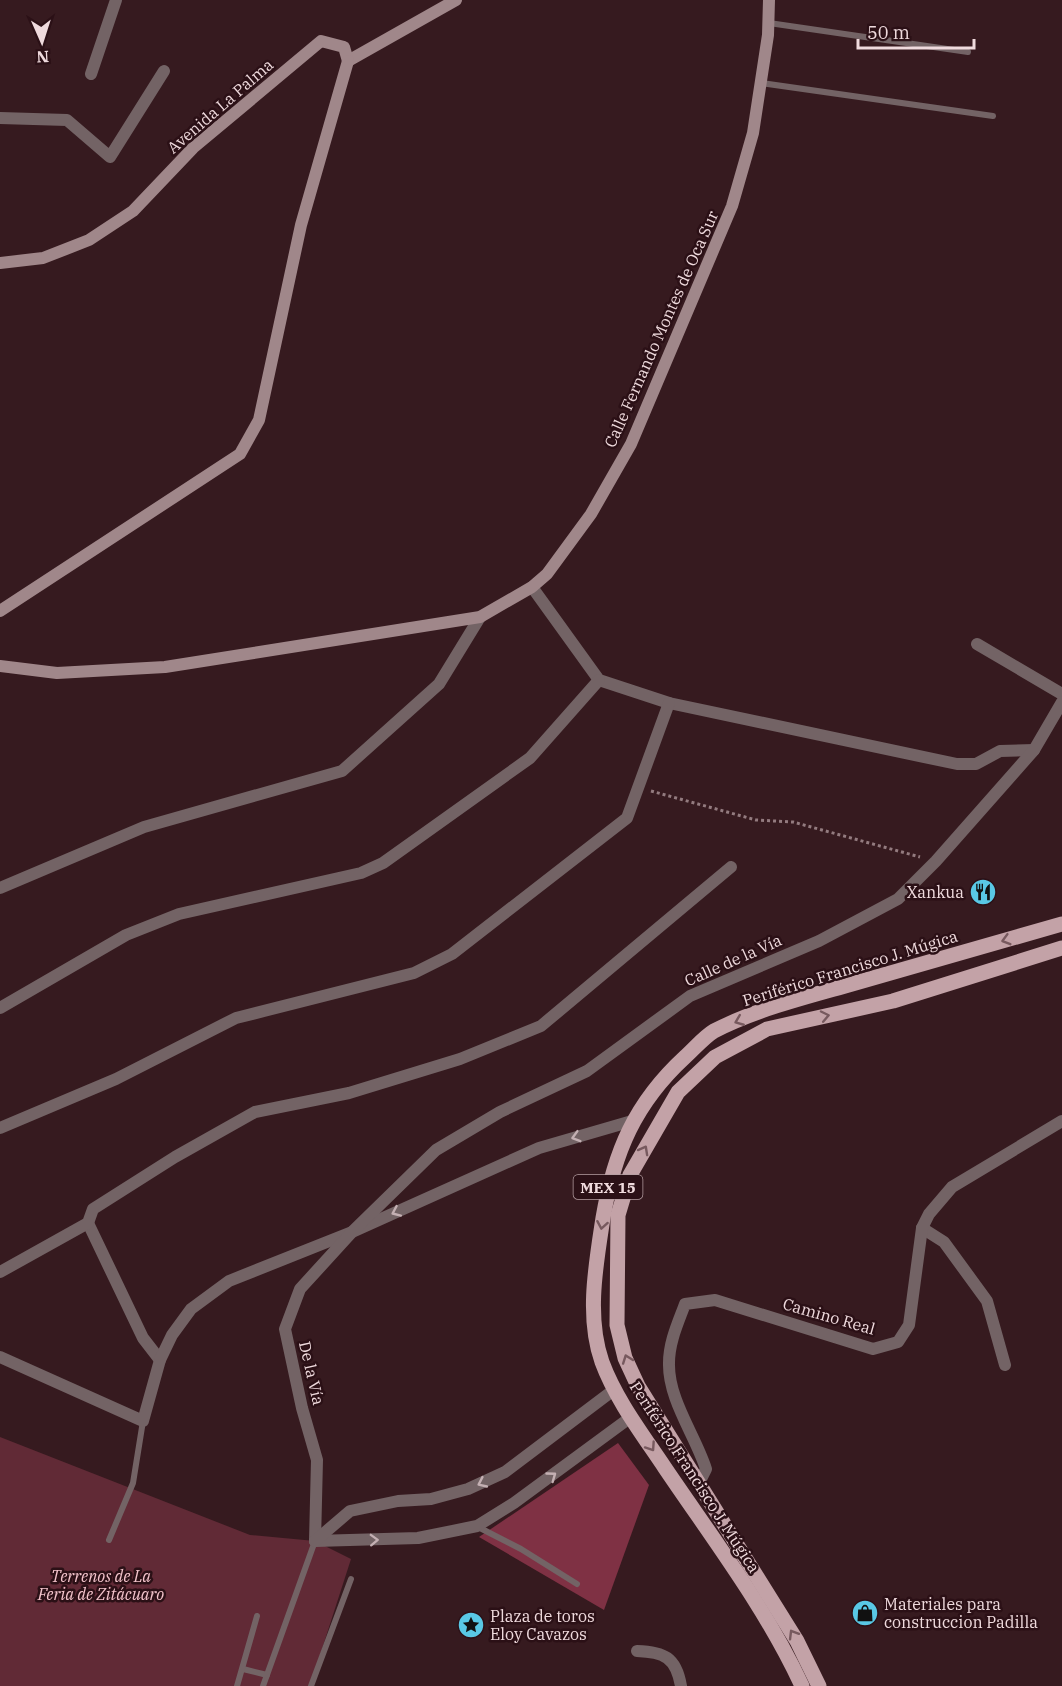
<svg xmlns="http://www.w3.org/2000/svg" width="1062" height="1686" font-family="'IBM Plex Serif',serif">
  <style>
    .green { fill: #612a36 }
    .building { fill: #7f3144 }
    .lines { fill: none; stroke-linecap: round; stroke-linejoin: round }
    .path { stroke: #937b7f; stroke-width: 3; stroke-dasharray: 3 3; stroke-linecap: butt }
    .lane { stroke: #736365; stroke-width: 6 }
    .street { stroke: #736365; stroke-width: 12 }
    .secondary { stroke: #a0878a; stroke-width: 12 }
    .primary { stroke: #c3a2a7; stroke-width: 15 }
    .oneway { stroke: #77595e }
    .oneway2 { stroke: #c4b0b3 }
    .labels { text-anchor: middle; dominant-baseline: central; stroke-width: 5; stroke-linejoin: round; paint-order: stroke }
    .shield { fill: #2b1016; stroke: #b49da1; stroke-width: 1.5 }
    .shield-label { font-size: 15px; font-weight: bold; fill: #efdadd }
    .street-label { font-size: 16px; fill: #efdadd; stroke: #2b1016 }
    .poi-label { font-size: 16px; fill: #efdadd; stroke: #2b1016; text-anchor: start }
    .park-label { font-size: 16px; font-style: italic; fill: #f4c4cc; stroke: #2b1016 }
  </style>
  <rect width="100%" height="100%" fill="#361a1f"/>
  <path class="green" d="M0,1437l250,98 65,6 36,18 -41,127h-310z"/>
  <path class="building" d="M618,1443l31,42 -45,125 -125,-73z"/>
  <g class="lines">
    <path class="path" d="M651,791l105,29 37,2 127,35"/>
    <g class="lane">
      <path d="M769,23l199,29"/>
      <path d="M761,83l232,33"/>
      <path d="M478,1527l43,22 56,35"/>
      <path d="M109,1540l24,-57 10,-62"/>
      <path d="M243,1669l24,6"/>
      <path d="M237,1686l20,-70"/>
      <path d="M263,1686l52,-145"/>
      <path d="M311,1686l40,-107"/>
    </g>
    <g class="street">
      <path d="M91,74l25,-74"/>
      <path d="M0,118l67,2 43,37 54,-86"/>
      <path d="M532,587l67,93 70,23 288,61h19l24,-13 34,-1"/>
      <path d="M977,644l85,50"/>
      <path d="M0,888l144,-61 198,-56 97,-87 41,-67"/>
      <path d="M0,1008l126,-73 53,-21 182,-41 22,-10 147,-105 69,-78"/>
      <path d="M0,1128l116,-49 120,-61 178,-45 38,-19 175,-136 42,-115"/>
      <path d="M88,1223l55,115 17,22"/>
      <path d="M922,1228l22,14 43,59 18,64"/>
      <path d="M0,1272l88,-49 5,-14 82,-52 80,-45 94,-19 111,-34 81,-33 190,-159"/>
      <path d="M0,1357l143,64 17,-61 12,-25 19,-26 38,-28 123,-49 187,-84 93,-27"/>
      <path d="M698,1485l8,-16c-11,-34 -38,-70 -37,-106 0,-21 9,-40 16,-59l30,-4 158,49 25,-7 11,-17 13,-97 7,-14 23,-27 110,-66"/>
      <path d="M315,1541l2,-81 -15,-52 -17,-79 15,-40 52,-57 84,-82 64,-38 87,-41 103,-75 129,-55 79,-42 38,-38 98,-111 28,-48"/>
      <path d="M315,1541l103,-3 59,-12 37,-23 117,-86"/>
      <path d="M315,1541l35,-30 48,-10 33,-2 37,-10 37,-17 110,-83"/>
      <path d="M637,1651c27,1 39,6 44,35"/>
    </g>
    <g class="secondary">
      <path d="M348,61l108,-61"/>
      <path d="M0,263l43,-5 46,-18 44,-29 60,-63 128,-107 23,6 4,14"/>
      <path d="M0,611l240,-157 19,-34 42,-195 47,-164"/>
      <path d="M0,666l57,7 108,-6 315,-50 52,-30 15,-13 44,-60 40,-70 101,-238 21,-73 15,-98 1,-35"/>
    </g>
    <g class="primary">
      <path d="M802,1686c-36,-78 -89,-147 -137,-218 -22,-33 -49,-68 -63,-106 -16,-45 -6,-98 1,-144 11,-66 32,-115 82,-161 9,-8 19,-20 29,-26 43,-22 92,-34 138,-47 70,-20 140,-40 210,-60"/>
      <path d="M819,1686l-22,-45 -159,-255 -13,-28 -8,-33 1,-110 12,-40 48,-83 37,-35 52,-28 126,-28 169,-53"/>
    </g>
  </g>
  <defs><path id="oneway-chevron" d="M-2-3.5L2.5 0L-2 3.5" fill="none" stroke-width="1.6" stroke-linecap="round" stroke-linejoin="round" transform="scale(1.5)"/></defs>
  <g class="oneway">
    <use href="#oneway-chevron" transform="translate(1006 940) rotate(164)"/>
    <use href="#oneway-chevron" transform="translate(825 1016) rotate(-12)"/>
    <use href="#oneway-chevron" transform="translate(739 1021) rotate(158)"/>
    <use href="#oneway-chevron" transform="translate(644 1150) rotate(-61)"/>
    <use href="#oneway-chevron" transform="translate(602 1225) rotate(100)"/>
    <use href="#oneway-chevron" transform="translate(627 1359) rotate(-110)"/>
    <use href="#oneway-chevron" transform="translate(651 1447) rotate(56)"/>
    <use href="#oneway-chevron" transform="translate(793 1634) rotate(-121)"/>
  </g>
  <g class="oneway2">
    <use href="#oneway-chevron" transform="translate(576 1137) rotate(164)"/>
    <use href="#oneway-chevron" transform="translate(396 1212) rotate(156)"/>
    <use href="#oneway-chevron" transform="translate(552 1476) rotate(-36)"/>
    <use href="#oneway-chevron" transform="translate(482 1483) rotate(155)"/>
    <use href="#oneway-chevron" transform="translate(374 1540) rotate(-2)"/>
  </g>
  <defs>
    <symbol id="restaurant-disc" viewBox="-11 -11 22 22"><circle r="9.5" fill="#59c8e5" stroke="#2b1016"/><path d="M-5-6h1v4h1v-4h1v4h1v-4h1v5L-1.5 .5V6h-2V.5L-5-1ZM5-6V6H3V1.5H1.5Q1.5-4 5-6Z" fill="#111"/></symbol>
    <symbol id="shop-disc" viewBox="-11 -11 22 22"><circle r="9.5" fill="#59c8e5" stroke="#2b1016"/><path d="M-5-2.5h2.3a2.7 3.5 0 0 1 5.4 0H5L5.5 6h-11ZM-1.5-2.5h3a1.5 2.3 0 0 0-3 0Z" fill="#111"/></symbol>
    <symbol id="sight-disc" viewBox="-11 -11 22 22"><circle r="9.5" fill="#59c8e5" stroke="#2b1016"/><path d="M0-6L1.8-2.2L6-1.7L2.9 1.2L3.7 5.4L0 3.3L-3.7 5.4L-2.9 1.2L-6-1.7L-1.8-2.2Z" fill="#111"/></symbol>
  </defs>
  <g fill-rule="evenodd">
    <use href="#restaurant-disc" x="968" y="877" width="30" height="30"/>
    <use href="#shop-disc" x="850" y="1598" width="30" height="30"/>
    <use href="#sight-disc" x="456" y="1610" width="30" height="30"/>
  </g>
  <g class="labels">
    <rect class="shield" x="573.5" y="1175" width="69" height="24" rx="4.5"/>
    <g class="shield-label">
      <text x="608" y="1187">MEX 15</text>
    </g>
    <g class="street-label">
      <text transform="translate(220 106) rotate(-41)">Avenida La Palma</text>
      <text transform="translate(661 329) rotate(-66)">Calle Fernando Montes de Oca Sur</text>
      <text transform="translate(733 960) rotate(-24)">Calle de la Vía</text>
      <text transform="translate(850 968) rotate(-17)">Periférico Francisco J. Múgica</text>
      <text transform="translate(829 1316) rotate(16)">Camino Real</text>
      <text transform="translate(312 1373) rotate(77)">De la Vía</text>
      <text transform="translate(695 1477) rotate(57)">Periférico Francisco J. Múgica</text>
    </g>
    <g class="poi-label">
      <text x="964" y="892" text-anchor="end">Xankua</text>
      <text x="884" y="1604">Materiales para<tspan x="884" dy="18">construccion Padilla</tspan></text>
      <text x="490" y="1616">Plaza de toros<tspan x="490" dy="18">Eloy Cavazos</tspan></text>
    </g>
    <g class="park-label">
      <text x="101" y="1576">Terrenos de La<tspan x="101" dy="18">Feria de Zitácuaro</tspan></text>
    </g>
  </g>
  <g transform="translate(42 42) rotate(177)" stroke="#2b1016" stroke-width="4.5" paint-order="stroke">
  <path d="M0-4.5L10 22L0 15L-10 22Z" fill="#efdadd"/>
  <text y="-9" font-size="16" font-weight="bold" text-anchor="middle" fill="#efdadd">N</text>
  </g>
  <path d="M858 39v9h116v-9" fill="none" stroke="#efdadd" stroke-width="3"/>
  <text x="867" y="39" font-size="18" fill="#efdadd" stroke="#2b1016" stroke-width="4.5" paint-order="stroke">50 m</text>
</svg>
